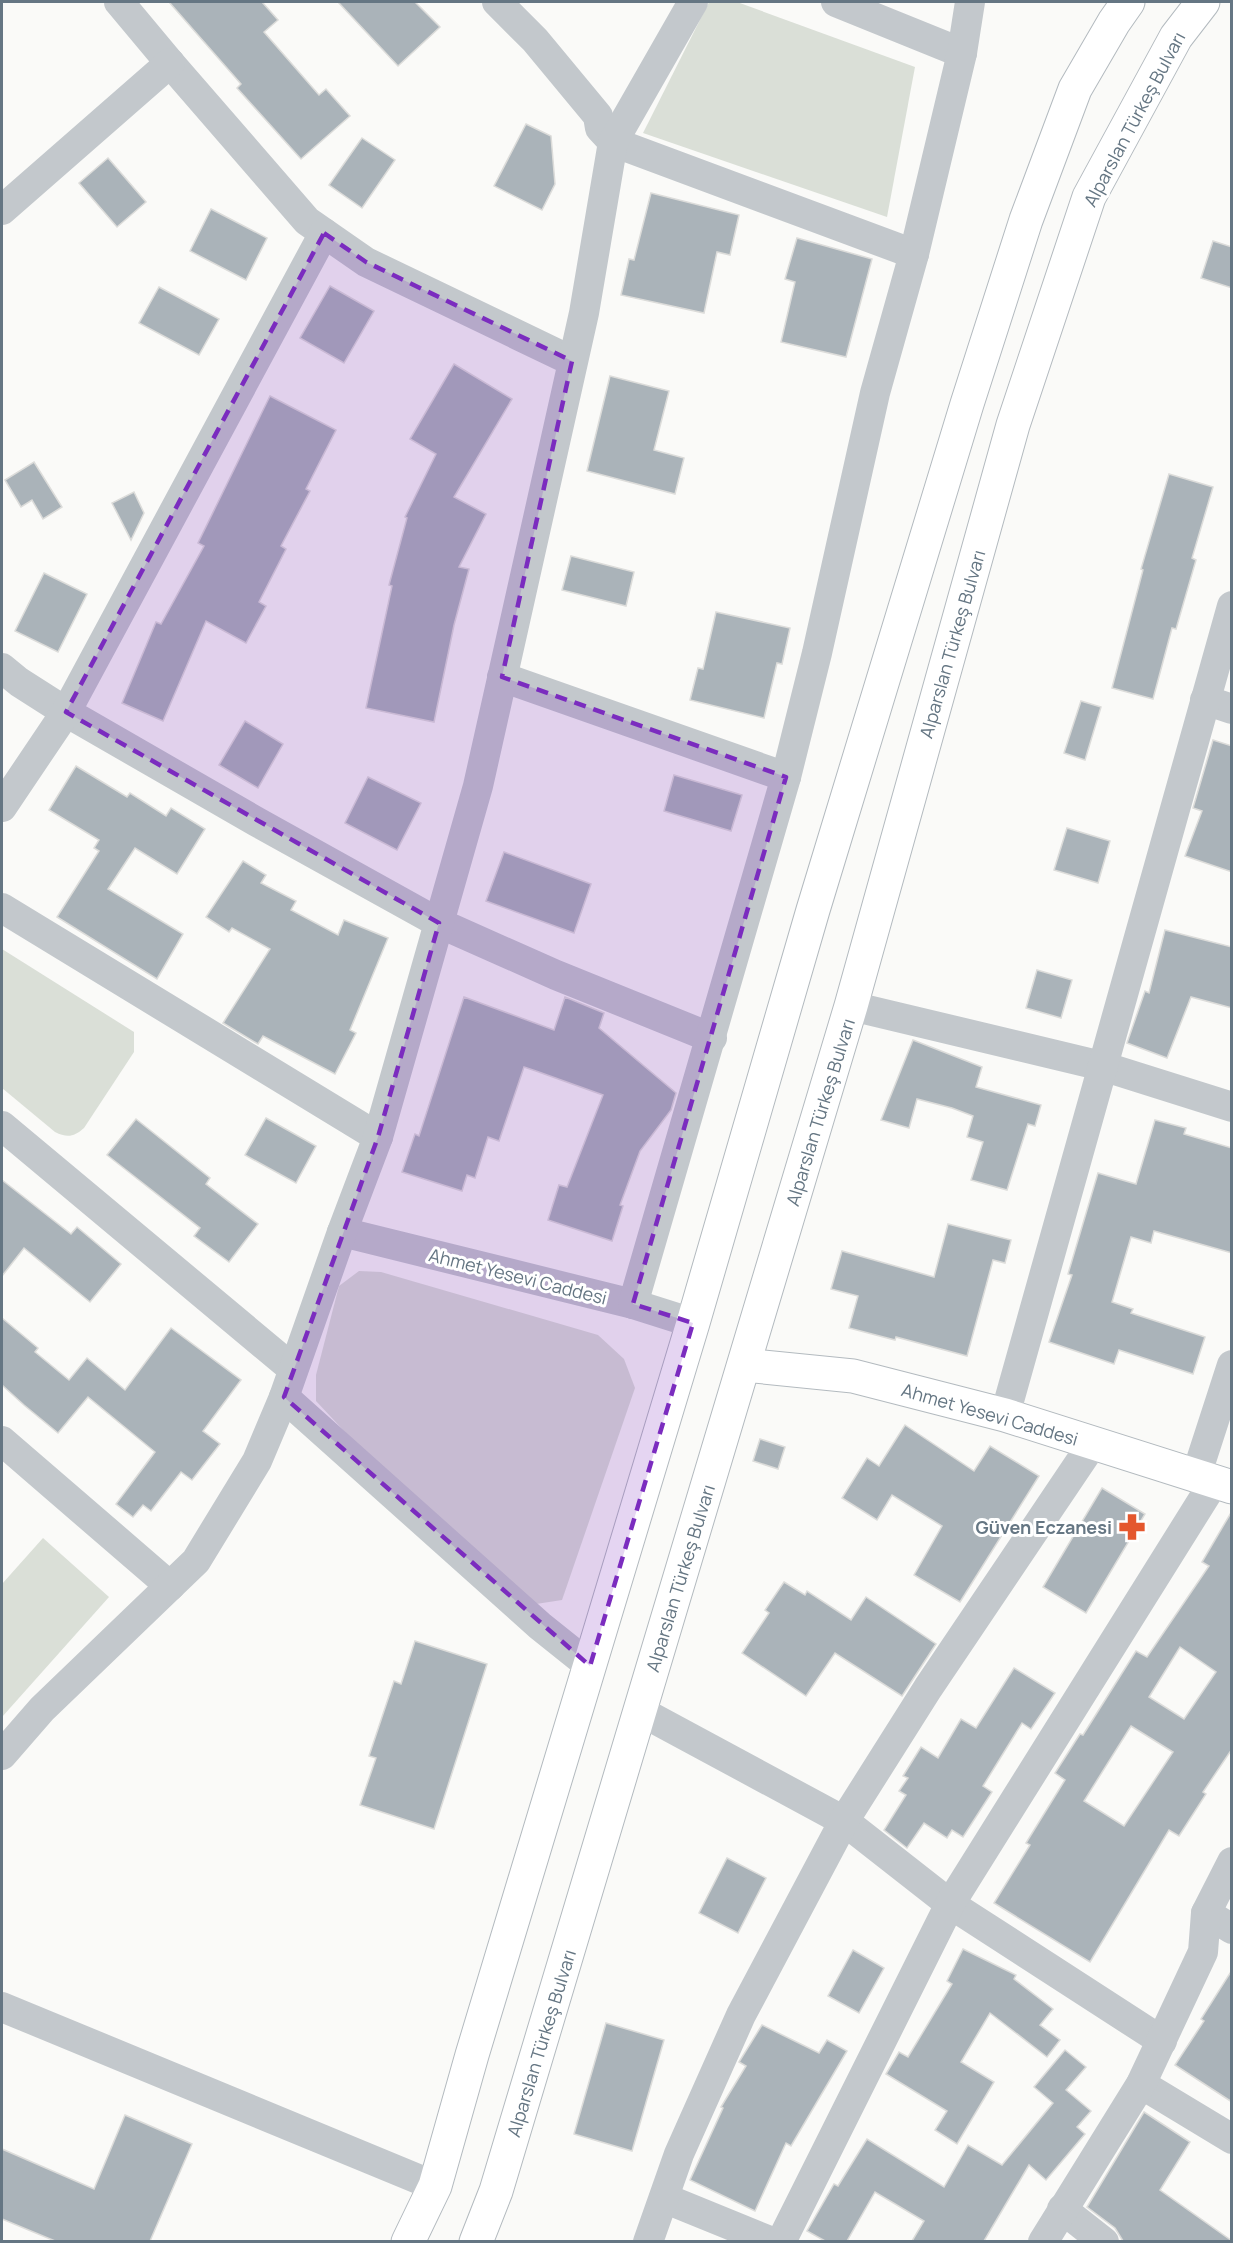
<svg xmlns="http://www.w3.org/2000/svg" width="1233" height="2243" font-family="Manrope,sans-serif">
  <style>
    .green { fill: #dadfd7 }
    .building { fill: #aab3b9; stroke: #dcdcda; stroke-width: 1.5; fill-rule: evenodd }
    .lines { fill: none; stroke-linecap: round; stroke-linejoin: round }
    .secondary-casing { stroke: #b3babf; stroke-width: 35 }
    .street { stroke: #c3c8cc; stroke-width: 30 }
    .secondary { stroke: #fff; stroke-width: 33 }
    .marked { fill: #7b2cbf; fill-opacity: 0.2; stroke: #7b2cbf; stroke-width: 4.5; stroke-dasharray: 12 8; stroke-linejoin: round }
    .labels { text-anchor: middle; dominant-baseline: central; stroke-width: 6; stroke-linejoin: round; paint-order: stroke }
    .street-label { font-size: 18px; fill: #657683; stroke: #fff }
    .poi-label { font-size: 18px; font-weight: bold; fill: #657683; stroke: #fff; text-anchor: end }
  </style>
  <rect width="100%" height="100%" fill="#fafaf8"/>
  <g class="green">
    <path d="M709,2h28l178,65 -28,150 -244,-84z"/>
    <path d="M2,949l132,83v20l-50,76c-10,9 -17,10 -29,4l-53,-44z"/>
    <path d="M359,1271l22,1 217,63 26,24 11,29 -73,212 -39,6 -29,-15 -178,-190v-26l23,-89z"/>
    <path d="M43,1538l66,59 -107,120v-133z"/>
  </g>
  <g class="building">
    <path d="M169,2h93l16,18 -14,12 55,63 7,-6 24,27 -49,43 -64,-71 4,-4z"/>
    <path d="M338,2h77l25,25 -42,39z"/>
    <path d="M526,124l25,12 4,48 -13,26 -48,-24z"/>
    <path d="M362,138l33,22 -33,48 -33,-23z"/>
    <path d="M108,158l38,44 -29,25 -38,-44z"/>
    <path d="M651,193l88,22 -9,40 -13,-3 -13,61 -83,-18 8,-36 5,1z"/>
    <path d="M211,209l56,29 -21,42 -56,-29z"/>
    <path d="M797,238l75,21 -26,98 -65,-15 14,-60 -10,-3z"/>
    <path d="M1213,241l19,6v41l-31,-10z"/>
    <path d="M330,286l44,25 -30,52 -44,-25z"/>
    <path d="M159,287l60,32 -20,36 -60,-32z"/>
    <path d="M454,364l58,35 -58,98 32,17 -27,53 10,2 -15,56 -20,97 -68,-14 26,-122 -3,-1 18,-67 -2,-1 31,-63 -26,-15z"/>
    <path d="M610,376l59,15 -15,59 30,8 -9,36 -88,-23z"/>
    <path d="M270,396l66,34 -30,59 4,2 -29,55 5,3 -27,53 7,4 -20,37 -40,-22 -43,100 -41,-18 34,-81 5,2 43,-78 -6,-3z"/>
    <path d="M34,462l28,45 -19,12 -11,-19 -11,7 -16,-27z"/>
    <path d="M1169,474l44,13 -21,71 4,2 -20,69 -4,-1 -19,71 -41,-11 31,-118 -2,-1z"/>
    <path d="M134,492l10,21 -13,27 -19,-37z"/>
    <path d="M571,556l63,16 -8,34 -64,-16z"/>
    <path d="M44,573l43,21 -29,58 -43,-21z"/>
    <path d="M716,612l74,16 -8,36 -5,-1 -13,55 -74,-18 8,-32 5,1z"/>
    <path d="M1081,701l20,6 -16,53 -21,-7z"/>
    <path d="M245,721l38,23 -25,44 -39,-23z"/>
    <path d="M1213,740l19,6v126l-47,-16 17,-45 -9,-3z"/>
    <path d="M76,766l51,31 3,-4 36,23 5,-8 34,21 -28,45 -42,-26 -27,41 75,45 -26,45 -100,-62 42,-66 -5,-3 5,-8 -50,-30z"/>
    <path d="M674,775l68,20 -11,36 -67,-20z"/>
    <path d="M368,777l53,26 -24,47 -52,-27z"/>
    <path d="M1067,828l43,13 -12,42 -44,-13z"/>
    <path d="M504,852l87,32 -17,49 -88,-32z"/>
    <path d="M243,861l23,14 -5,8 35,18 -5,9 47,25 6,-15 44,18 -38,92 6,3 -21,41 -72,-38 -5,8 -35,-21 47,-74 -38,-21 -3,4 -23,-15z"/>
    <path d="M1165,930l67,17v61l-41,-11 -24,61 -40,-15 18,-52 4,2z"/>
    <path d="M1037,970l35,10 -11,38 -35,-10z"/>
    <path d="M464,997l90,33 11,-33 39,16 -5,15 77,65 -5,17 -31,41 -20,54 3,1 -11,35 -64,-21 11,-35 8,2 36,-92 -67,-24 -12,-4 -25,74 -11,-4 -13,41 -8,-3 -5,16 -60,-19 13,-38 4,2z"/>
    <path d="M913,1040l69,27 -6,20 65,18 -6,21 -7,-2 -21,66 -36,-10 12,-38 -16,-5 6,-21 -21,-8 -35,-9 -8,29 -28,-8z"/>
    <path d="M266,1118l50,28 -20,37 -51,-28z"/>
    <path d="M136,1119l74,59 -4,6 52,40 -29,38 -35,-26 6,-8 -93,-73z"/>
    <path d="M1155,1120l31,8 -2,6 48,14v105l-78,-22 -3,12 -20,-6 -19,65 21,7 -2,4 74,24 -12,37 -74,-24 -5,14 -65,-22 23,-67 -4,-1 30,-101 38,11z"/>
    <path d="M2,1180l69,54 6,-7 44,37 -31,38 -66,-54 -22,28z"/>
    <path d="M948,1224l63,16 -6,23 -12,-3 -26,96 -71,-19 -1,3 -46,-12 9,-32 -27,-7 11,-38 92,26z"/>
    <path d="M2,1318l36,30 -3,4 34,28 18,-22 38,32 46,-62 70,52 -38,51 17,13 -28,36 -11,-8 -30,39 -8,-6 -10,12 -17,-13 39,-52 -67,-55 -30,36 -34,-28 -22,-20z"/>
    <path d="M905,1425l69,46 16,-25 49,30 -79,126 -46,-27 28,-49 -50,-31 -15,25 -35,-22 25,-40 12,8z"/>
    <path d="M760,1439l25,8 -7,22 -25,-8z"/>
    <path d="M1102,1488l43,26 -59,99 -43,-26z"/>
    <path d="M1232,1511v238l-29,43 3,2 -27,42 -10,-6 -79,132 -96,-59 36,-58 -4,-2 39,-63 -10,-7 25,-39 3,1 53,-84 11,6 62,-91 -7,-4zM1180,1647l36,25 -32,47 -35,-22zM1131,1726l42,26 -49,74 -40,-25z"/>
    <path d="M784,1582l21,13 2,-4 44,29 15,-23 70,47 -34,52 -67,-43 -29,43 -64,-43 27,-40 -4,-3z"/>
    <path d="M415,1641l72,23 -53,165 -74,-24 16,-47 -7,-2 25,-75 7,3z"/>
    <path d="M1014,1668l41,25 -24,36 -9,-6 -39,63 9,6 -29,45 -11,-7 -5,8 -23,-15 -17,25 -23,-18 22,-35 -7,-4 9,-13 -5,-2 18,-29 17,11 23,-39 15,9z"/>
    <path d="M727,1858l39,20 -28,55 -39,-20z"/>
    <path d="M963,1949l53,26 -2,4 39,30 -13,16 20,15 -13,17 -57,-44 -29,49 33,20 -37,62 -22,-14 12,-19 -61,-37 13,-22 9,5 44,-73 -5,-3z"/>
    <path d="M853,1950l31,18 -25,45 -31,-17z"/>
    <path d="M1232,1970v132l-57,-37 29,-44 -3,-2z"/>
    <path d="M606,2023l58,17 -32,111 -58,-17z"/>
    <path d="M762,2025l57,28 8,-13 20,11 -56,95 -5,-3 -31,68 -65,-31 33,-72 -2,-1 25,-41 -7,-4z"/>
    <path d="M1065,2050l21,17 -20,23 25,21 -14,16 8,7 -39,46 -17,-15 -45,76h-72l12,-20 -49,-29 -28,49h-22l-18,-10 27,-47 4,2 29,-47 77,48 24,-42 34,20 51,-62 -19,-16z"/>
    <path d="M1144,2112l46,30 -30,48 72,51h-109l-8,-13 -28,-21z"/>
    <path d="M125,2115l67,29 -42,97h-95l-53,-22v-70l92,40z"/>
  </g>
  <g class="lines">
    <defs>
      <g id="secondary">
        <path d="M744,1365l109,11 152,39 227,72"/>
        <path d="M408,2242l27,-56 37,-131 221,-732 120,-413 154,-506 59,-184 49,-131 39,-67 14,-20"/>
        <path d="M476,2242l20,-51 355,-1185 162,-581 76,-228 87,-160 27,-35"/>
      </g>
    </defs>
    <use href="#secondary" class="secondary-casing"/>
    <g class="street">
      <path d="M119,2l51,61 137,158 59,41 206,99"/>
      <path d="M497,2l38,38 63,76 2,12 13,14 301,112"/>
      <path d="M836,2l126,51"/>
      <path d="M2,210l168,-147"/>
      <path d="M2,668l17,14 47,30 191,110 182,101 117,52 156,63"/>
      <path d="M502,677l284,100"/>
      <path d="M1205,700l27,9"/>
      <path d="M2,807l64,-95 258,-479"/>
      <path d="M2,908l376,229"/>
      <path d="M851,1006l251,60 130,41"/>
      <path d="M2,1126l291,243"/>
      <path d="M342,1232l291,72 60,19"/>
      <path d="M633,1304l153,-527 31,-124 58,-260 39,-139 48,-201 8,-51"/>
      <path d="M284,1397l256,229 50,40"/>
      <path d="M1005,1415l227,-809"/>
      <path d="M2,1441l168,145"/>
      <path d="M1196,1476l36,-111"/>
      <path d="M640,1711l204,110 106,83 212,137"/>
      <path d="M2,1755l40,-46 154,-148 61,-100 27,-64 58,-165 36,-95 100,-351 106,-473 29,-171 80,-140"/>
      <path d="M1206,1913l26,16"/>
      <path d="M2,2007l433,179"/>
      <path d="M1141,2084l91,55"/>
      <path d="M664,2198l108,44"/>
      <path d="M1062,2209l42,33"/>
      <path d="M648,2242l31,-88 62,-139 103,-194 84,-133 165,-245"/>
      <path d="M781,2242l169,-338 264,-422"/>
      <path d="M1043,2242l98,-158 62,-132 3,-39 26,-51"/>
    </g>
    <use href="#secondary" class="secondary"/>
  </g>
  <path class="marked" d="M324,233l42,29 206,99 -70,316 284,100 -153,527 60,19 -103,343 -306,-269 94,-260 61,-214 -373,-211z"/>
  <defs>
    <symbol id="pharmacy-bare" viewBox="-9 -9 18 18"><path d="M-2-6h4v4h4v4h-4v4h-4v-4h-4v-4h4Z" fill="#e4572e" stroke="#fff" stroke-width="2.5" paint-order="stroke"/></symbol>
  </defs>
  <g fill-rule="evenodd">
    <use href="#pharmacy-bare" x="1113" y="1508" width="38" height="38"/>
  </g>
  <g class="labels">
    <g class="street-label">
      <text transform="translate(1134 119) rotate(-62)">Alparslan Türkeş Bulvarı</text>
      <text transform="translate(952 644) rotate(-74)">Alparslan Türkeş Bulvarı</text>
      <text transform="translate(820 1112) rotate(-73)">Alparslan Türkeş Bulvarı</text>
      <text transform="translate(518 1276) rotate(14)">Ahmet Yesevi Caddesi</text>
      <text transform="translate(990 1414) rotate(16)">Ahmet Yesevi Caddesi</text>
      <text transform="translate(680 1578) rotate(-73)">Alparslan Türkeş Bulvarı</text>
      <text transform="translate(541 2043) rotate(-73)">Alparslan Türkeş Bulvarı</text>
    </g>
    <g class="poi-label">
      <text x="1112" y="1527">Güven Eczanesi</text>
    </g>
  </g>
  <rect width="1233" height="2243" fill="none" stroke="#657683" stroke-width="6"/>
</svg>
